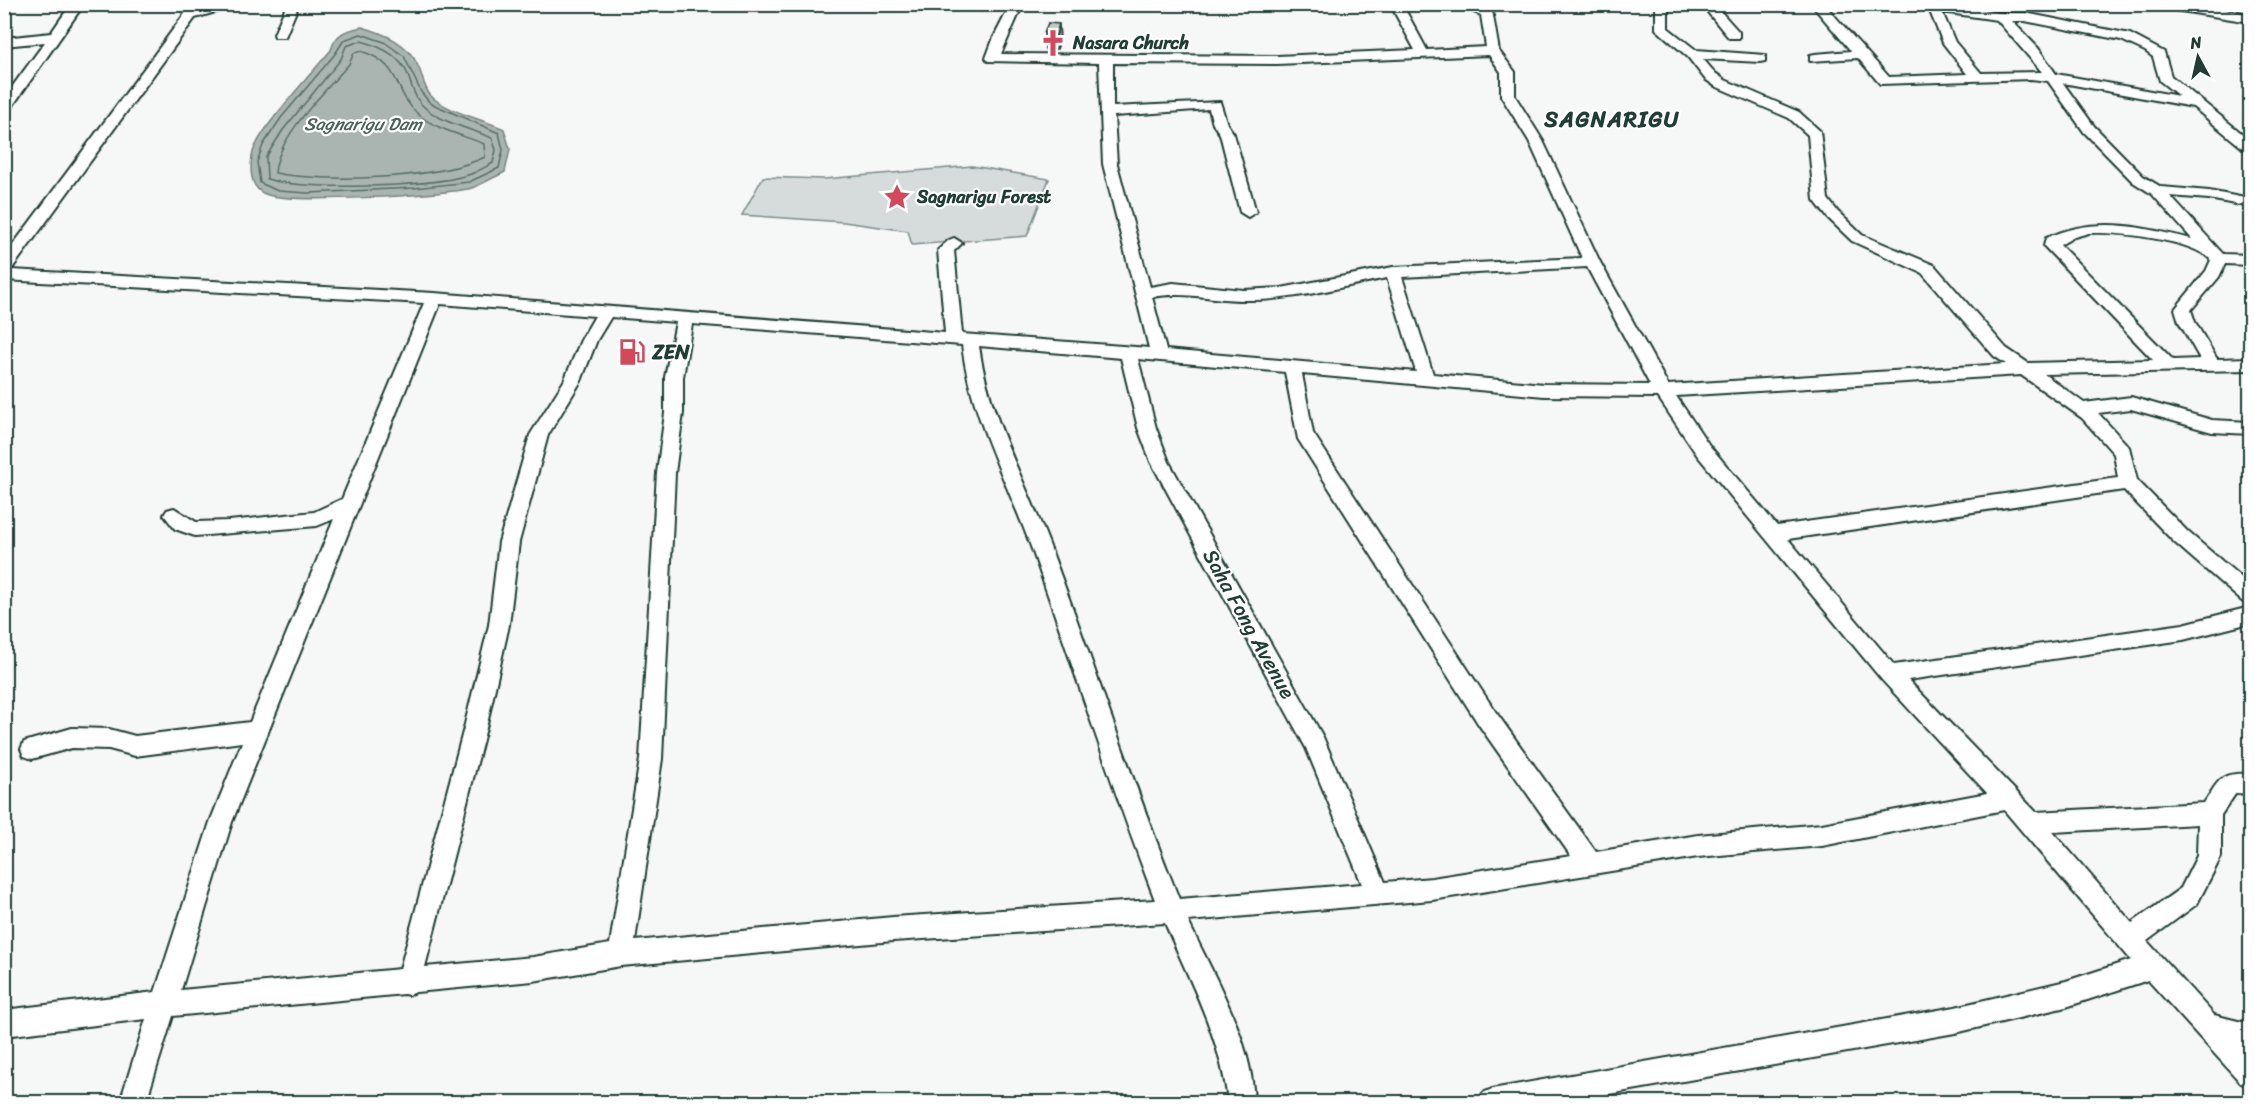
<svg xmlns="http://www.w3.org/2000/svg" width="2255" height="1107" font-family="Sriracha,sans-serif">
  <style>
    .green { fill: #d6dcdb; stroke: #7a8c88; stroke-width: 1.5 }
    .water { fill: #aab5b1; stroke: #72857f; stroke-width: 1.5 }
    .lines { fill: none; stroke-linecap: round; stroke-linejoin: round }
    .shore { stroke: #576d66; stroke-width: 1.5 }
    .minor-casing { stroke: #1f3d34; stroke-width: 4 }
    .minor { fill: #fff; fill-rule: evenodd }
    .wall { fill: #a5adaa; stroke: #1f3d34; stroke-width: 1.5 }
    .shaded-wall { fill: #868d8b; stroke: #1f3d34; stroke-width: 1.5 }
    .building { fill: #c0c9c6; stroke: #1f3d34; stroke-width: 1.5 }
    .labels { text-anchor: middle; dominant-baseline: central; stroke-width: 4.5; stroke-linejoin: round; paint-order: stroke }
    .far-poi-label { font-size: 18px; font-weight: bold; fill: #1f3d34; stroke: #fff; text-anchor: start }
    .far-water-label { font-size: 18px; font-style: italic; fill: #49615a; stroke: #fff }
    .poi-label { font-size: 21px; font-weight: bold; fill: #1f3d34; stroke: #fff; text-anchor: start }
    .street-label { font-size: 21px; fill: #1f3d34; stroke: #fff }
    .far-district-label { font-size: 22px; font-weight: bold; letter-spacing: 1.5px; fill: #1f3d34; stroke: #fff }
  </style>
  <rect width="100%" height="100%" fill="#f6f7f7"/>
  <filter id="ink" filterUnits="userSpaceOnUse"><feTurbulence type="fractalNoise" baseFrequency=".0167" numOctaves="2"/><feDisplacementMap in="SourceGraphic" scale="12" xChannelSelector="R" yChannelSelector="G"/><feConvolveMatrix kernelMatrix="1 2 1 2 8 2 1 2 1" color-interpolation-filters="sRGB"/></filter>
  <g filter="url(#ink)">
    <path class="green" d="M972,166l77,13 -22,57 -115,9 -4,-14 -64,-9 -102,-7 21,-38 61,2z"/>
    <path class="water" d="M362,27c21,6 47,16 56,39 5,10 5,21 13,30 14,15 54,24 73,33l6,20 -5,23c-11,5 -22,12 -33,16 -26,7 -190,17 -209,5 -13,-7 -13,-24 -11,-37 3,-23 62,-85 79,-106 5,-17 14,-19 31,-23z"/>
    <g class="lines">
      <g class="shore">
        <path d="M361,34l23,8 20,14 17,36 9,11 69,30 4,17 -4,18 -30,14 -55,6 -106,5 -30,-2 -18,-8 -3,-21 6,-17 18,-27 54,-64 9,-14z"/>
        <path d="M361,41c19,5 39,14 47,34 3,10 6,21 13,29 18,19 49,24 71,34l4,12 -3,13c-8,4 -16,9 -25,12 -40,12 -161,16 -201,4l-1,-22 17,-27 58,-71 5,-13z"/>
        <path d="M361,51c43,14 30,39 58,64 18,15 44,20 65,29l1,13c-45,22 -160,26 -210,16 3,-38 50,-81 74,-109l5,-11z"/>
      </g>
      <defs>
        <g id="minor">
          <path d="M71,4h13l-75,107 -5,1v-14l41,-56 -41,4v-8l47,-5z"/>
          <path d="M192,4h13l-3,5 17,-5h24l-48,14 -184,252 423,23 511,40 -7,-83 11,-10 5,-2 8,5 -8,8 8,83 187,14 -46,-184 -4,-101 -111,-2 -2,-3 8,-21 17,-33h12l-22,50 276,2 138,-6 -25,-46h12l25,46 59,-3 -5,-32 -28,-11 26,3v-3h12l8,47 16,21v24l28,45 57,121 68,123 338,-21 -12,-8 -72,-83 -70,-32 -24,-23 -14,-18 -6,-65 -19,-17 -74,-32 -10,-7 -17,-22 -32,-28v-25h12v24l28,22 69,5v6l-5,1 -57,-3 12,14 10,7 74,32 21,19 8,68 10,13 24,23 72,30 72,83 22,15 125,-3 -109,-114 2,-8c49,-23 95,-11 146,1l-40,-45 -19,-12 -49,-50 -36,-51 -17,-2 -151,5 -22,-26 -48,3v-6l5,-1 36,-3 -40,-47h13l65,73 78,-3 -24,-31 -14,-34 -17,-5h33l56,9h24l105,21 34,18 7,24 79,64v11l-5,-1 -52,-43 -130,-24 31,43 49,50 18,11 48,4 41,8v8l-41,-8 -39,-3 53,58 27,1v10l-25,-1 -6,13 -28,33 4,12 22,37 33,-1v12l-206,4 40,29 47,-6 81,23 38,2v12l-38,-2 -81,-23 -33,4 31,34 8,33 51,52 62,53v19l-7,-2 -69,-60 -50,-52 -336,49 106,126 289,-41 67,-17v16l-67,17 -275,40 128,132 168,-9c16,-24 16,-31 46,-29v20l-14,-1 -15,22v42l-24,47 -50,37 67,74 36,9v26l-6,-2 6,7v32l-9,-4 -93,-103 -82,27 -111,26 -391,69h-85l4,-9 9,-4 463,-82 111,-26 65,-21 -127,-150 -182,36 -124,11 -266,43 -244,21c26,56 64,118 66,181h-26c-7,-64 -38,-120 -63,-179l-272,18 -272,25 -88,15 -117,11 -7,3 -5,-1 -231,22 -27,86h-26l26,-83 -142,17v-26l151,-18 55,-170 32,-80 -107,14 -26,-7 -37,-1 -40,11 -8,-3 -3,-7 3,-7 48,-14 37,1 26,7 115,-14 84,-203 -17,7 -122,10 -20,-7 -11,-14 3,-5 7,-2 22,14 33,-1 85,-9 28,-13 82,-196 -420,-23v-23zM1942,12l55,8 45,52 -61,1 -26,-31zM2012,21h13l96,19 24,11 8,6 7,24 19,15 -123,-22 -18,-26zM1489,55l12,17v24l28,45 53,117 -189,9 -112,21 -37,2 -71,-7 -23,4 -33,-123 -3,-48 95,-7 4,15 7,10 20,78 8,5 8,-5 -22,-78 -7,-10 -7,-22 -107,5v-44l164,1zM2089,233c28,-1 103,6 122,27l-5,11 -31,38 4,13 21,37 -27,1 -113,-115 14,-8zM1587,267l63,118 -106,-1 -111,-10 -31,-97zM1387,278l29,94 -250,-22 -14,-53c32,-6 61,3 93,3 47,1 95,-13 142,-22zM440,304l155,12 -14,24 -17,41 -34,54 -31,107 -10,83 -24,99 -65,245 -219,21 51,-168zM611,317l65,5 -11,55v36l-8,60 -17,286 -30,185 -77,13 -108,10 62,-243 22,-99 10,-83 29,-107 33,-54 16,-41zM692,324l270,21c9,73 46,138 71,207 41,116 78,234 122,348l-262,17 -258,24 27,-182 13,-286 8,-60v-36zM979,346l142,12 17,70 13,34 155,286 56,136 -183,15c-46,-114 -84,-232 -127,-347 -25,-68 -63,-133 -73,-206zM1138,359l147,13 13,67 181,286 92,131 -139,22 -47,4 -62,-145 -154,-275 -13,-34zM1302,374l242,22 114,1 39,58 185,225 105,113 -165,31 -124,11 -102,17 -101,-141 -182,-278zM2021,375l61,43 32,36 4,24 -341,48 -68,-81 -33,-49zM2198,824l-1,32 -16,32 -49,35 -79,-91z"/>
          <path d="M287,4h12l-14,33h-10l-1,-3z"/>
          <path d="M1701,4h13l25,28v6h-10z"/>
          <path d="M2156,4h33l61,10v8l-88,-14z"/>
        </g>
      </defs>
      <use href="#minor" class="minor-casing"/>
      <use href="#minor" class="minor"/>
    </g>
    <g class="wall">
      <path d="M963,4h23l-4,7 -19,-2z"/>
      <path d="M1048,23l12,15 -3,11h-12l-1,-15z"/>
    </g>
    <g class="shaded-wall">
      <path d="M981,4h5l-4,7z"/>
      <path d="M1059,24l1,14 -3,11 -1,-14z"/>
    </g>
    <path class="building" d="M1048,23l11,1 -3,11 -12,-1z"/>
  </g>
  <defs>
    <symbol id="church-bare" viewBox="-9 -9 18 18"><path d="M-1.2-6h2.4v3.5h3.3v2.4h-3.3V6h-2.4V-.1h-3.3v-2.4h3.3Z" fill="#d1495b" stroke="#fff" stroke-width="2.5" paint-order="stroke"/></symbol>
    <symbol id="sight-bare" viewBox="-9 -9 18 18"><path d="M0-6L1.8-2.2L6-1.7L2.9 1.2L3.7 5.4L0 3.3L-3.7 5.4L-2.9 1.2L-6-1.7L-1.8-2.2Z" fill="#d1495b" stroke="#fff" stroke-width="2.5" paint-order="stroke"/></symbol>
    <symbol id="fuel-bare" viewBox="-9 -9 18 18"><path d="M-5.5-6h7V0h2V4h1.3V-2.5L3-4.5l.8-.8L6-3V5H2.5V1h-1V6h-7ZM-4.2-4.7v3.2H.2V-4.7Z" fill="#d1495b" stroke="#fff" stroke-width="2.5" paint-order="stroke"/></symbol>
  </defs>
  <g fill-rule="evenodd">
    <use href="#church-bare" x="1034" y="24" width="38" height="38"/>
    <use href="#sight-bare" x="878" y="178" width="38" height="38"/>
    <use href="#fuel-bare" x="613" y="333" width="38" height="38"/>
  </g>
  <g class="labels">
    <g class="far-poi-label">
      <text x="1073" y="43">Nasara Church</text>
      <text x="917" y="197">Sagnarigu Forest</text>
    </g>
    <g class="far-water-label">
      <text x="363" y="124">Sagnarigu Dam</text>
    </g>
    <g class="poi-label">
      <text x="652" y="352">ZEN</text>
    </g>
    <g class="street-label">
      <text transform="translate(1249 624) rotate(61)">Saha Fong Avenue</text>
    </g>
    <g class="far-district-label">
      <text x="1612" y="119">SAGNARIGU</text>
    </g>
  </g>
  <rect width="2255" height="1107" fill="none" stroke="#fff" stroke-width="24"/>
  <rect x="12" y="12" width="2231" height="1083" fill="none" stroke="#1f3d34" stroke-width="2" filter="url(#ink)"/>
  <g transform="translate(2198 57) rotate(352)" stroke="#ffffff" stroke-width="4.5" paint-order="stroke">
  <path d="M0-4.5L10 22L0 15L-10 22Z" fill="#1f3d34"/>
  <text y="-9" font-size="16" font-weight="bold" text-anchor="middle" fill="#1f3d34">N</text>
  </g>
</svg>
